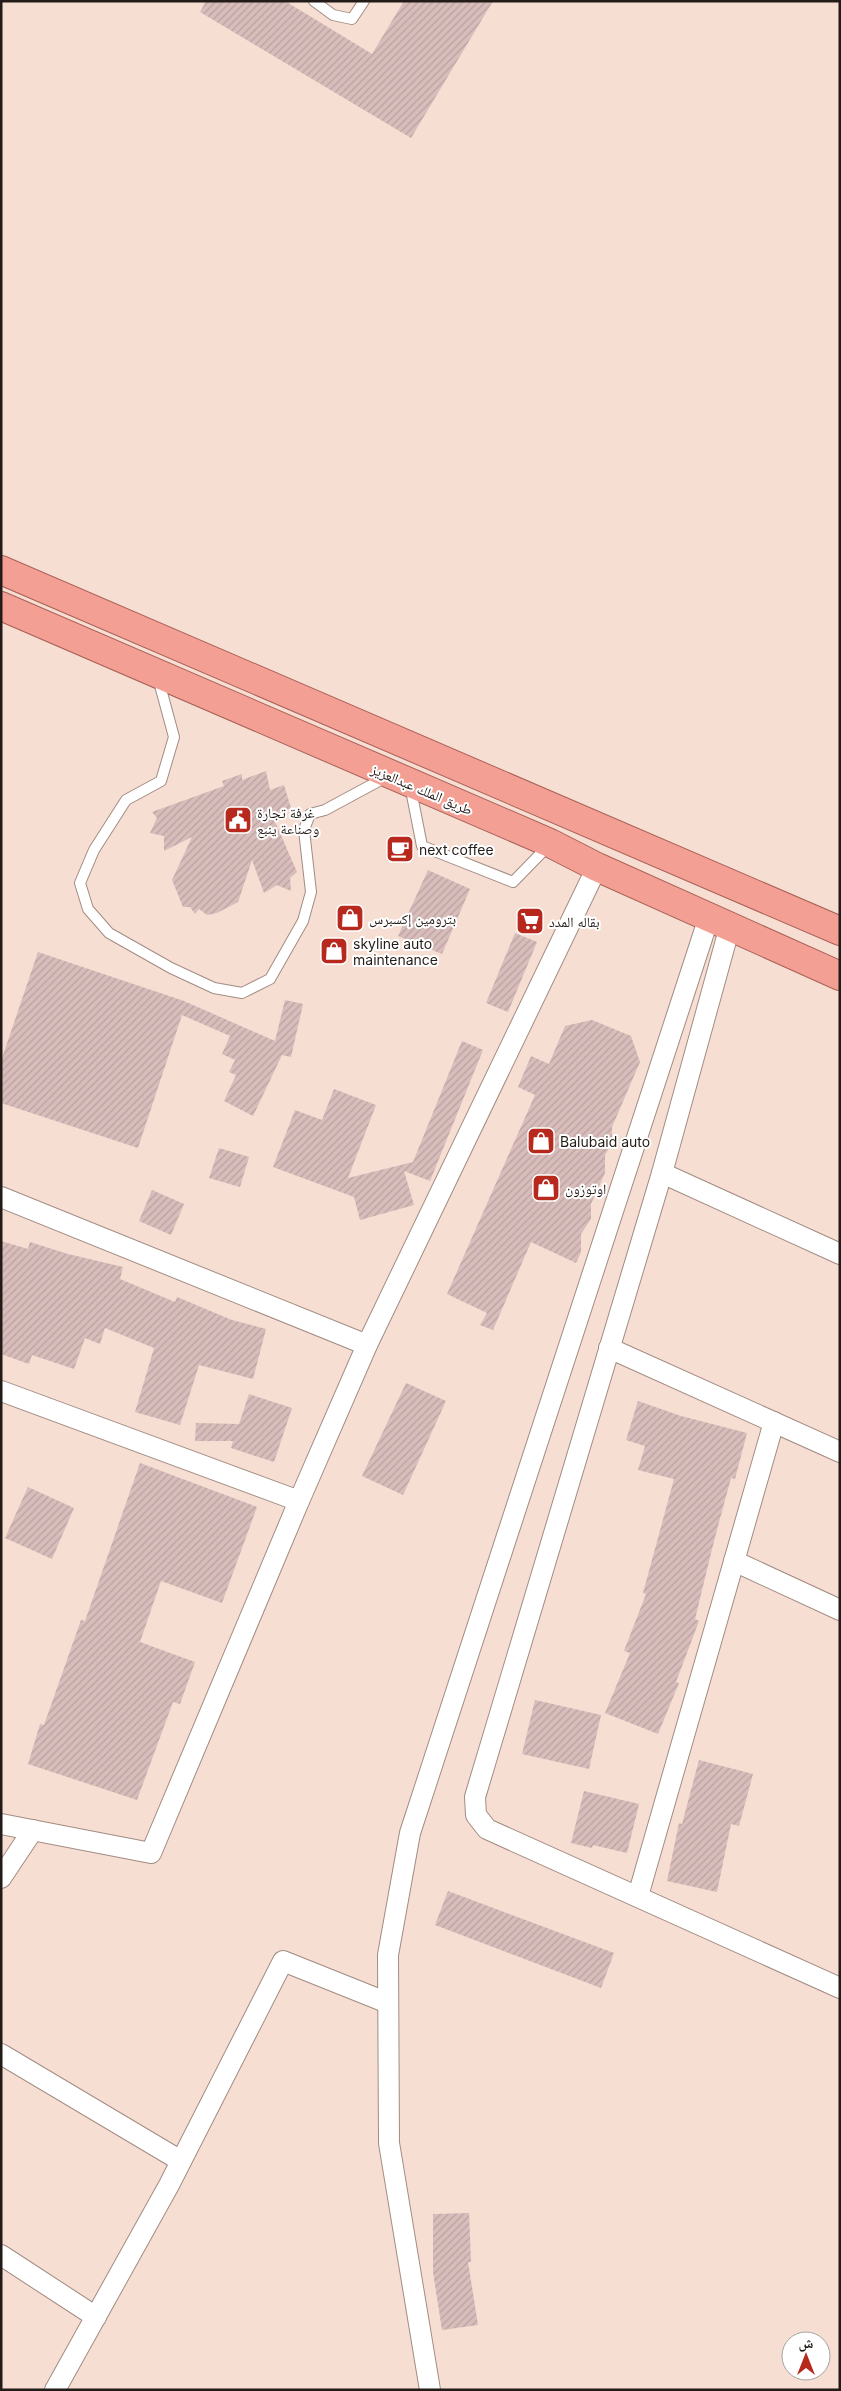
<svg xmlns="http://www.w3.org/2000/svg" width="841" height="2391" font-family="Inter,'Noto Naskh Arabic',sans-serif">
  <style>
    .building { fill: url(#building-hatch) }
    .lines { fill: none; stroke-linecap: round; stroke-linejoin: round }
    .service-casing { stroke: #a28c82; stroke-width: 12 }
    .minor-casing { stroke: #a28c82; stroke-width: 22 }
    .trunk-casing { stroke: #aa6157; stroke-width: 30 }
    .service { stroke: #fff; stroke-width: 10 }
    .minor { stroke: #fff; stroke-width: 20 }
    .trunk { stroke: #f49f94; stroke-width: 28 }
    .labels { text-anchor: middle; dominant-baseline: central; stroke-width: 4; stroke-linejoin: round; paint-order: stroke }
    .street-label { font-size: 14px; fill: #231b17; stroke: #fff }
    .poi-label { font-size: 14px; fill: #231b17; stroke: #fff; text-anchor: start }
  </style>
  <defs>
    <pattern id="building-hatch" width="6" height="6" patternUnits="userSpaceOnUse" patternTransform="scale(1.25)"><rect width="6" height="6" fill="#d8bdbb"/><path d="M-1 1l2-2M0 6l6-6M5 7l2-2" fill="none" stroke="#b9a2a0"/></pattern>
  </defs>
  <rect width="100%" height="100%" fill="#f6ded3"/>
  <g class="building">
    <path d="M206,1h79l87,53 32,-53h89l-82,137 -211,-126z"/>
    <path d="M266,771l4,19 14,-5 7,23 -18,9 24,55 -7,6 1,13 -14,-6 -13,8 -12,-33 -14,42 -21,11 -10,2 -8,-6 -4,5 -5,-7h-7l-11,-27 20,-43 -28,14v-15l-14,-3 7,-15 -5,-6 72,-26 -2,-5 20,-7v6z"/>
    <path d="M428,870l42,19 -28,65 -44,-18z"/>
    <path d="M515,933l22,9 -29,70 -22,-9z"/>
    <path d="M38,952l146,49 91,40 10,-41 18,4 -12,53 -9,-2 -29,61 -29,-15 12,-26 -7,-3 6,-12 -13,-6 8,-18 -48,-21 -44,133 -137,-45v-42z"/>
    <path d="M592,1020l39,16 9,26 -28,65v16l-7,12v18l-14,31v15l-10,15v18l-5,11 -45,-21 -38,88 -13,-5 7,-12 -40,-19 88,-199 -17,-8 13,-31 18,8 16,-38z"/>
    <path d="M462,1041l21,9 -53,131 -26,-10 10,34 -54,15 -6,-23 -81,-30 22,-57 27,10 12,-31 42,16 -28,73 65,-16z"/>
    <path d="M219,1148l30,9 -9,30 -31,-9z"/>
    <path d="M152,1190l32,14 -13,31 -32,-14z"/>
    <path d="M1,1241l27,8 2,-7 38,12 55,13 -3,12 55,23 2,-5 55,23 34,9 -13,50 -54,-14 -19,60 -45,-13 19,-64 -49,-20 -5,16 -15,-6 -11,31 -42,-14 -3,9 -28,-10z"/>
    <path d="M406,1383l40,18 -43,94 -41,-19z"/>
    <path d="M249,1394l43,14 -18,54 -43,-14 2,-7h-38l1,-18 43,1z"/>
    <path d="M638,1401l43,15 66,17 -12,46 -4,-1 -17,63 -19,78 4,2 -23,61 3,1 -21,51 -53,-21 25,-60 -6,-2 22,-57 -3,-1 31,-114 -36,-9 7,-24 -19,-6z"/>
    <path d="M140,1463l117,44 -35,96 -61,-22 -21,61 55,20 -15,42 -7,-2 -36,98 -109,-36 12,-40 4,1 37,-105 4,1z"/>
    <path d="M28,1487l46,21 -22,51 -47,-21z"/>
    <path d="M535,1700l66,15 -12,54 -67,-15z"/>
    <path d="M699,1760l54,14 -14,52 -8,-2 -14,68 -50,-11 12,-58 3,1z"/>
    <path d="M584,1791l55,13 -12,49 -34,-8 -1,3 -21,-5z"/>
    <path d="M448,1891l166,62 -13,35 -166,-63z"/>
    <path d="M469,2213l2,49h-3l10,63 -36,5 -9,-58v-58z"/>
  </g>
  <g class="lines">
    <defs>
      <g id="service">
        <path d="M314,1l19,14 19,4 12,-18"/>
        <path d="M158,678l16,59 -13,44 -35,19 -32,50 -14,33 8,26 21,24 62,35 43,20 28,5 28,-14 33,-58 8,-29 -7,-62 6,-16 15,-4 63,-34"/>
        <path d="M410,785l12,61 91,36 37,-38"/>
      </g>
      <g id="minor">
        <path d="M730,926l-68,247 -187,624 1,18 11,14 353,159"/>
        <path d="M662,1173l178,81"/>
        <path d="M1,1197l366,148"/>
        <path d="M609,1348l231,104"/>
        <path d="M1,1391l298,110"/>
        <path d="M734,1561l106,49"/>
        <path d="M1,1824l150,29 148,-352 68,-156 230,-478"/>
        <path d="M1,1878l32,-48"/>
        <path d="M638,1896l136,-474"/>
        <path d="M1,2054l180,107"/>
        <path d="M1,2255l95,62"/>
        <path d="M55,2390l114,-205 114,-224 105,42"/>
        <path d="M430,2390l-41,-247 -1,-188 22,-122 299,-916"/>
      </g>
      <g id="trunk">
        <path d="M1,570l839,361"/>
        <path d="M1,606l549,237 47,24 243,109"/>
      </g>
    </defs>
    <use href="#service" class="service-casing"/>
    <use href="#minor" class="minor-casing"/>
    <use href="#trunk" class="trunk-casing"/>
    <use href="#service" class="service"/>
    <use href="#minor" class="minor"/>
    <use href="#trunk" class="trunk"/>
  </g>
  <defs>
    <symbol id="civic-square" viewBox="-11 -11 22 22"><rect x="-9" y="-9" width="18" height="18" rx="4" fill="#b7291c" stroke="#fff"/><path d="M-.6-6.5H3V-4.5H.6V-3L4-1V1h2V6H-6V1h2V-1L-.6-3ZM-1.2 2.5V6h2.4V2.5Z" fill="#fff"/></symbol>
    <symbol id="cafe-square" viewBox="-11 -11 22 22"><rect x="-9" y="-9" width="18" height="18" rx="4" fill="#b7291c" stroke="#fff"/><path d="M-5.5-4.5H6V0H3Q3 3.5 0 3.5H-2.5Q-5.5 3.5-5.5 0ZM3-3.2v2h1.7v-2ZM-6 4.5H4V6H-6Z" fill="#fff"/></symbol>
    <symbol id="shop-square" viewBox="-11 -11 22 22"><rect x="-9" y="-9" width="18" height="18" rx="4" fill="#b7291c" stroke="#fff"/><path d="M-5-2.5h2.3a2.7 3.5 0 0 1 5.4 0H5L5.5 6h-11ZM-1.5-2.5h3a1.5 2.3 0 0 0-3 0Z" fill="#fff"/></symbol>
    <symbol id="supermarket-square" viewBox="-11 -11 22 22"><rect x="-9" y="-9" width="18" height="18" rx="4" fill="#b7291c" stroke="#fff"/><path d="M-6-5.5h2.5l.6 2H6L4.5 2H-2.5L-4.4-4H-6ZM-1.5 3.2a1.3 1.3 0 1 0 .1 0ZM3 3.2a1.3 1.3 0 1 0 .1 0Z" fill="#fff"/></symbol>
  </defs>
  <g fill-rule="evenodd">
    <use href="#civic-square" x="222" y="804" width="32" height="32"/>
    <use href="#cafe-square" x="384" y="833" width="32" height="32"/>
    <use href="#shop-square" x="334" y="902" width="32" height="32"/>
    <use href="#supermarket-square" x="514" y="905" width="32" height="32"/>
    <use href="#shop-square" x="318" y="935" width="32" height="32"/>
    <use href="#shop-square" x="525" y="1125" width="32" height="32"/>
    <use href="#shop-square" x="530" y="1172" width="32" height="32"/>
  </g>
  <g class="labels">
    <g class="street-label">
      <text transform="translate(422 789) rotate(23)">طريق الملك عبدالعزيز</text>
    </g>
    <g class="poi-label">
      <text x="257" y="812">غرفة تجارة<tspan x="257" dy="16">وصناعة ينبع</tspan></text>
      <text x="419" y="849">next coffee</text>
      <text x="369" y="918">بترومين إكسبرس</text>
      <text x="549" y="921">بقاله المدد</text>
      <text x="353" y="943">skyline auto<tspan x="353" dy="16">maintenance</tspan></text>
      <text x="560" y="1141">Balubaid auto</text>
      <text x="565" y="1188">اوتوزون</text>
    </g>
  </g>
  <rect width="841" height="2391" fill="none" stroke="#231b17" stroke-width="5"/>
  <g transform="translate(806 2356)"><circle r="24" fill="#ffffff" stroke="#a7a4a2"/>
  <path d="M0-4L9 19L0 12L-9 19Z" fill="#b7291c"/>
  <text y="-8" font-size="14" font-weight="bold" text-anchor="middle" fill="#231b17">ش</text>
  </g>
</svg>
